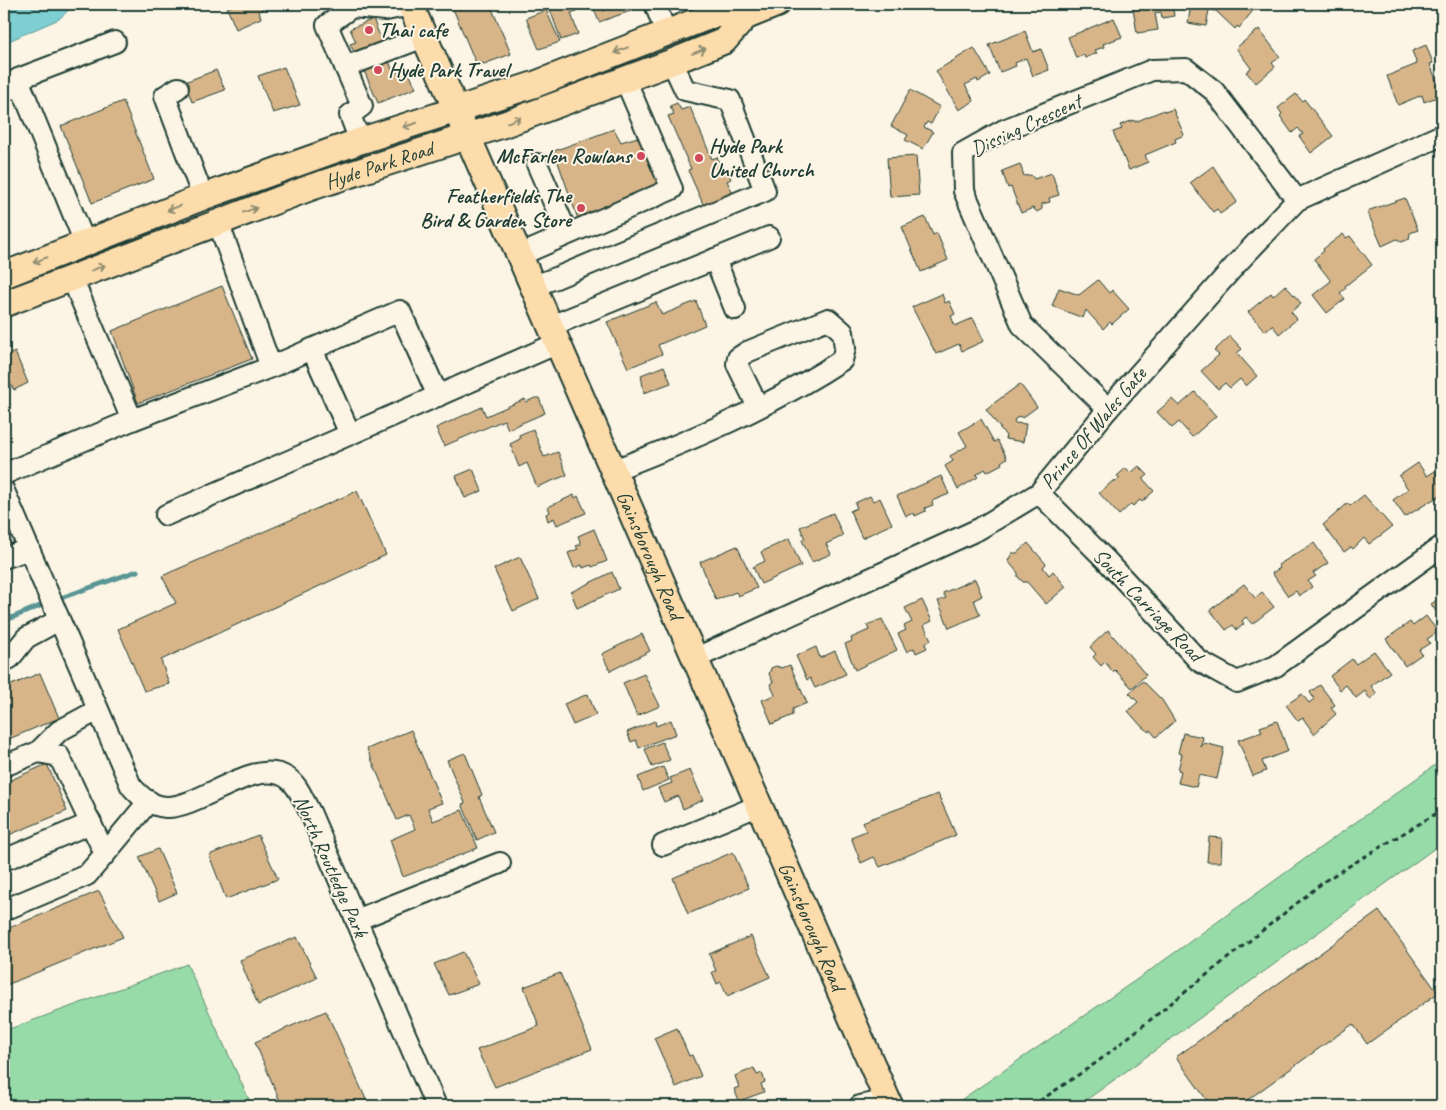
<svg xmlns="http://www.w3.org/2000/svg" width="1446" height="1110" font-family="Caveat,sans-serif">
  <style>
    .green { fill: #96dba8; stroke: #5a8c6e }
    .water { fill: #7ecfd4; stroke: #589594 }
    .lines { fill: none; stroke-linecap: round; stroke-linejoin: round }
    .stream { stroke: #589594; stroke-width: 5 }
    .building { fill: #d7b589; stroke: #1f3d34 }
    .minor-casing { stroke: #1f3d34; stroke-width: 24 }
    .major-casing { stroke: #1f3d34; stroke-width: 29 }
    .path { stroke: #1f3d34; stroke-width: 3; stroke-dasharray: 5 4; stroke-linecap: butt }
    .minor { stroke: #fcf5e5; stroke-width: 20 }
    .major { stroke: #fddcac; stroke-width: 25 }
    .oneway { stroke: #8e8c70 }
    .poi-dot { fill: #d1495b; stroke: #fcf5e5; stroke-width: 2 }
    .labels { text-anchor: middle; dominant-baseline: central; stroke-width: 4; stroke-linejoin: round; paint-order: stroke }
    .poi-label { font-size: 21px; font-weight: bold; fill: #1f3d34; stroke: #fcf5e5; text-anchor: start }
    .street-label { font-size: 21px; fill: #1f3d34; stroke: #fcf5e5 }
  </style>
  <rect width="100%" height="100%" fill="#fcf5e5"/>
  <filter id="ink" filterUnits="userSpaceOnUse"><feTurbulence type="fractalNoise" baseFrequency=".02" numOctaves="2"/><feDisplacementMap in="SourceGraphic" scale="10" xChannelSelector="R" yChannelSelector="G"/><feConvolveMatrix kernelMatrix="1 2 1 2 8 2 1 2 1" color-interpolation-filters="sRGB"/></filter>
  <g filter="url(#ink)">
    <g class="green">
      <path d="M1442,760v83l-364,263h-126l200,-137z"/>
      <path d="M187,964l65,142h-248v-75z"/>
    </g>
    <path class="water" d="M4,4h71l-16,15 -55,24z"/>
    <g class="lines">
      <g class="stream">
        <path d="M55,600l82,-29"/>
        <path d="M4,621l43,-18"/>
      </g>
    </g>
    <g class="building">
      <path d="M238,4h23l2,5 -4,2 2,7 -25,11 -9,-21z"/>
      <path d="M451,4h39l21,50 -27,10 -9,-3z"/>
      <path d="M548,4h26l3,7 -6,2 7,21 -17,6z"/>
      <path d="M592,4h11l-2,2 2,5 21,-7h13l2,4 -40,14z"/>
      <path d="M1135,4h37l2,12 -12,2 -1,-6 -6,1 3,17 -21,3 -4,-25 2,-1z"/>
      <path d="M1191,4h59l5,4 -16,20 -2,-2 -2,3 -19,-18 -7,-1 -3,16 -18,-3z"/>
      <path d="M546,10l14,32 -21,7 -13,-31z"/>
      <path d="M1114,18l8,19 -19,7 1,3 -9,3 2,3 -12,5 -1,-3 -8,3 -8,-21z"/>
      <path d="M373,19l10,25 -27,12 -6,-12 6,-2 -6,-13z"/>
      <path d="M1259,29l21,28 -8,6 3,4 -19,16 -10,-11 5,-4 -15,-20z"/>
      <path d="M1025,31l8,21 8,-3 8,21 -16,6 -7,-18 -11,5 1,3 -16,6 -11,-27z"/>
      <path d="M1426,45l7,18 -3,1 12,31 -18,7 -2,-7 -24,10 -11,-29 30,-12 -5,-13z"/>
      <path d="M974,48l16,27 -12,7 -1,-3 -12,6 9,16 -15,9 -23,-39z"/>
      <path d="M387,56l7,18 13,-5 9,19 -38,15 -16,-37z"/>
      <path d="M284,67l16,38 -27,8 -15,-37z"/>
      <path d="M216,70l9,20 -33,12 -7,-20z"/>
      <path d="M910,90l30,17 -9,17 -4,-2 -3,5 9,5 -10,17 -18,-9 3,-5 -17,-9z"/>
      <path d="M1296,94l6,7 2,-2 29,37 -22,17 -12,-17 4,-2 -5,-6 -6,5 -12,-17 2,-2 -4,-6z"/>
      <path d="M123,101l31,78 -62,24 -31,-77z"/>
      <path d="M677,103l4,7 9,-3 22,52 5,-2 6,14 4,-2 4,10 -4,2 9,19 -29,13 -19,-43 3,-1 -23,-53 6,-2 -4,-8z"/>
      <path d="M1173,109l11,26 -9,4 1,3 -31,13 3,7 -19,8 -16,-38 9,-3 -2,-4 14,-5 1,2 29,-12 1,2z"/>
      <path d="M614,129l7,13 27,-8 13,41 -9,16 -74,28 -24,-68z"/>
      <path d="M916,156l3,39 -29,2 -3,-39z"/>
      <path d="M1020,164l4,12 7,-1 3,4 18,-6 7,22 -10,3 1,4 -8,2v5l-5,3 -4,-4 -12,5 -10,-26 -3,1 -6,-17z"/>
      <path d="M1213,166l24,36 -17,12 -3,-5 -4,3 -23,-29z"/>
      <path d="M1405,198l13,32 -8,3 -1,6 -7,3 -5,-3 -15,7 -15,-35z"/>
      <path d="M925,217l8,18 4,-2 11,27 -27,12 -19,-45z"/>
      <path d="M1343,234l3,4 4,-2 22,29 -27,21 1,2 -6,5 5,6 -18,14 -14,-18 18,-14 -17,-22 10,-8 -1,-2z"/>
      <path d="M1098,280l11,13 3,-3 17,19 -17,15 -2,-2 -7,7 -17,-19 -3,8 -31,-12 7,-18 20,7z"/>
      <path d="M1285,285l16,18 -10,9 6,7 -18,15 -7,-9 -7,6 -17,-19 23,-19 2,3z"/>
      <path d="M222,286l30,73 -114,44 -26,-72z"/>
      <path d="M942,294l3,9 4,-2 6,13 -4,2 4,10 18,-8 11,23 -22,10 -3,-7 -23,10 -24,-47z"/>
      <path d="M696,301l9,24 -47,20 4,9 -34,14 -21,-46 49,-20 6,13z"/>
      <path d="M1230,336l12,13 -5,4 20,23 -11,10 -6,-7 -10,9 -5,-5 -7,6 -17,-18 18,-16 -5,-4z"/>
      <path d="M15,352l13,31 -14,7 -7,-12 -2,2 4,9 -5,3v-35z"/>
      <path d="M664,366l7,17 -27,10 -3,-18z"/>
      <path d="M1020,384l17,23 -15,11 -2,-2 -5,3 -1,4 12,1 -3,18 -18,-3 1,-3 -20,-27z"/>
      <path d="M1195,392l21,24 -24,21 -13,-15 -7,6 -15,-16 15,-13 7,7z"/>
      <path d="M535,398h4l6,15 -37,16 -4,-9 -60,26 -8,-18 46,-21 4,9 39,-17 1,3z"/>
      <path d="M981,419l13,23 3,-2 10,18 -6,4 1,2 -15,8 -2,-3 -9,6 2,2 -20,12 -13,-23 8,-5 -3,-5 17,-10 -8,-14z"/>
      <path d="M533,429l11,28 14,-5 9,23 -30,12 -10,-24 -8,4 -9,-23 10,-5 -1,-4z"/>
      <path d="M1418,463l9,13 8,-5 7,10v13l-37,23 -12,-17 15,-11 -9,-13z"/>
      <path d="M1139,466l9,9 -5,4 11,12 -12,11 -2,-2 -7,6 -2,-2 -12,11 -20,-22 15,-13 1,2 5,-4 -3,-2 9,-8 5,5z"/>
      <path d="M473,469l9,22 -17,7 -9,-22z"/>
      <path d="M941,476l8,18 -17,7 1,4 -8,3 1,3 -11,5 -1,-3 -8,3 -9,-20z"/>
      <path d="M357,491l29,64 -225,105 8,24 -25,7 -26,-62 58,-26 -14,-27z"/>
      <path d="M574,495l1,3 3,-2 8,17 -29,12 -3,-7 -6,3 -2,-7 4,-2 -2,-5z"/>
      <path d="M1364,495l28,32 -23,17 -5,-6 -11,11 -2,-2 -7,5 -21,-27 25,-22 2,3z"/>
      <path d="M870,496l3,5 7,-3 12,26 -30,14 -12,-27 7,-3 -2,-5z"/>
      <path d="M833,513l10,23 -17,8 5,10 -19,8 -10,-22 3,-1 -5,-12z"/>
      <path d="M594,529l13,32 -15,6 -1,-2 -8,3 -1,-3 -8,3 -6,-15 10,-4 -2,-3 5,-2 -3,-8z"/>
      <path d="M789,539l12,27 -40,18 -8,-17 12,-6 -4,-9z"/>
      <path d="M1028,543l18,21 -3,3 6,8 4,-4 13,16 -20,17 -19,-22h-4l-5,-5v-4l-10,-12 4,-8h5z"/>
      <path d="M1314,543l14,20 -15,10 3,3 -8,5 4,6 -13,9 -3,-5 -8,5 -16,-23 8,-5 -2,-3z"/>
      <path d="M737,546l20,42 -19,8 -2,-4 -20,8 -16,-38z"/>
      <path d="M520,557l19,42 -26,12 -19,-42z"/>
      <path d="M612,572l7,17 -42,19 -6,-16z"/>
      <path d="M975,579l7,17 -8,4 6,15 -31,13 -11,-27 8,-3 -3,-5z"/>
      <path d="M1244,584l11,14 7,-6 12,15 -22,17 -6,-7 -4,4 2,3 -7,6 -4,-5 -7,5 -16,-20z"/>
      <path d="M1442,597v23l-11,-16z"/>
      <path d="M922,600l10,21 -8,4 7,15 -6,4 2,4 -11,5 -2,-5 -7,4 -9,-18 8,-4 -2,-4 8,-4 -7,-14z"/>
      <path d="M1426,616l12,16 -11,7 3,4 -11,7 3,4 -17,12 -19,-27 24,-17 3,4z"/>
      <path d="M882,619l15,31 -42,20 -10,-26 7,-3 -1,-3 18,-8 -2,-5z"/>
      <path d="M1108,630l38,45 -14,13 -17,-18 -2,2 -8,-10 -4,4 -8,-9 3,-3 -6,-7z"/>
      <path d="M642,634l8,17 -40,20 -8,-17z"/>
      <path d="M816,647l4,11 15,-7 11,23 -31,14 -5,-10 -3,2 -11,-24z"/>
      <path d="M1374,651l16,21 -19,14 6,8 -7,5 -5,-8 -9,7 -10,-13 -6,5 -10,-14 22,-17 4,5z"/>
      <path d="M790,665l17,38 -14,6v6l-21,9 -10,-24 13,-5 -5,-11 3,-2 -4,-8 2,-6 5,-2 6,2z"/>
      <path d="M40,673l19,45 -55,23v-53z"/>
      <path d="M644,674l16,32 -23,10 -14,-33z"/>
      <path d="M1143,681l19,19 13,21 -19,16 -6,-7 -1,2 -7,-5 -14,-16 10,-9 -9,-9z"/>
      <path d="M1320,685l15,20 -4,3 5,6 -22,20 -11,-16 -5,3 -12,-16 16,-11 7,9 5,-4 -4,-7z"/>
      <path d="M588,694l8,21 -23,10 -9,-21z"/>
      <path d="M671,720l5,14 -37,14 -3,-8 -5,2 -4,-10 28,-11 1,5z"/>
      <path d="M1277,721l11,30 -26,10 4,10 -13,5 -15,-36 24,-8 -2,-5z"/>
      <path d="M411,730l31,73 -14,5 5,13 29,-11 16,38 -75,29 -13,-37 25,-11 -6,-14 -12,5 -30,-71z"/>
      <path d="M1183,733l20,4 -2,10 3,-4 20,5 -7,31 -18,-4 -3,12 -18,-4 3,-12 -3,-1 4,-16 -4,-1z"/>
      <path d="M662,742l8,18 -18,7 -7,-18z"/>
      <path d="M465,753l17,42 -3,2 15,35 -17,8 -15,-36 3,-1 -18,-43z"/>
      <path d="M47,764l20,47 -63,26v-54z"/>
      <path d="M663,767l6,13 -26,11 -5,-14z"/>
      <path d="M690,770l13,30 -20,9 -5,-13 -14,6 -6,-14 14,-5 -2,-5z"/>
      <path d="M938,794l18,41 -76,32 -6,-10 -13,6 -10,-26 15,-6 -4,-9z"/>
      <path d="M258,835l20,44 -52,20 -17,-44z"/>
      <path d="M1209,837l13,1 -1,24h-14z"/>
      <path d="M158,849l19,44 -18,8 -20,-44z"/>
      <path d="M733,852l16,36 -61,26 -15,-36z"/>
      <path d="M99,891l24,46 -119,49v-56z"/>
      <path d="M1379,911l59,82 -71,51 -14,-20 -114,82h-28l-35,-49z"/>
      <path d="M751,936l19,41 -43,19 -6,-14 -4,2 -5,-12 4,-1 -7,-17z"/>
      <path d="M297,937l20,41 -59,27 -18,-45z"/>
      <path d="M463,952l16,32 -30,11 -15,-31z"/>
      <path d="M560,973l32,76 -97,38 -18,-37 62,-24 -15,-39z"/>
      <path d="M326,1011l43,95h-87l-27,-64z"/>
      <path d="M677,1028l12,28 3,-1 9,21 -25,11 -22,-49z"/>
      <path d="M754,1068l3,7 5,-2 3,9 -4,2 3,8 -25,9 -5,-12 5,-2 -4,-11z"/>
    </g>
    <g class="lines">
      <defs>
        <g id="minor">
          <path d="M356,4l-29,21 35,81 -12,9 10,26"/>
          <path d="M655,4l11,29"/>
          <path d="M352,7l34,3 25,-5"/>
          <path d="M345,67l79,-30"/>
          <path d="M178,88l-13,8 38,101"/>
          <path d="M4,91l17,-6"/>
          <path d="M537,164l30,69"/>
          <path d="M85,243l-67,-164 97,-37"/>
          <path d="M520,255l152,-66 -47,-110"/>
          <path d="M715,259l20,50"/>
          <path d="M72,278l60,142 139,-53 -53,-145"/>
          <path d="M533,286l23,-8 209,-87 -35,-91 -45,-10 -13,-28"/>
          <path d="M551,326l218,-89"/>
          <path d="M312,349l88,-38 38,85"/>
          <path d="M271,367l41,-18 38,85"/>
          <path d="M1108,409l-86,-84 -58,-134 -1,-38 41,-23 148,-60 34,-1 28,22 83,109"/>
          <path d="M614,470c78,-30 158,-64 228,-110l3,-12 -2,-16 -15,-13 -81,33 -9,6 -1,6 21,43"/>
          <path d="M4,474l128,-54"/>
          <path d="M4,491l127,295c9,10 19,20 35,21 34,1 89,-50 120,-30 12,7 17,23 24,35l126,294"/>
          <path d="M1039,493l67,67 93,101 38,21 39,-16 166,-120"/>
          <path d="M166,515l392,-172"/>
          <path d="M4,558l25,-9"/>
          <path d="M696,658l283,-129 60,-36 69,-84 131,-148 58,-61 145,-65"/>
          <path d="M4,661l6,-3 16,-20 33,-18"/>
          <path d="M38,752l21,-21 39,-21"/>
          <path d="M4,766l34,-14 21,4 46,98 -18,21 -83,35"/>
          <path d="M663,845l97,-40"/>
          <path d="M105,854l44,-53"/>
          <path d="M4,860l87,-37"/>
          <path d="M356,920l144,-57"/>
          <path d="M860,1106l28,-6"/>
        </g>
        <g id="major">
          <path id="s1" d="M410,4l480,1102"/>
          <path d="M4,275l199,-78 157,-56 176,-57 179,-70 30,3"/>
          <path id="s2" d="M4,304l308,-117 193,-63 167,-62 52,-21 21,-24 32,-13"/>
        </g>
      </defs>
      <use href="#minor" class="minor-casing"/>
      <use href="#major" class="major-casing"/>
      <path class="path" d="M1032,1106l64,-43 230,-183 116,-70"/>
      <use href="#minor" class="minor"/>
      <use href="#major" class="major"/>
    </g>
    <defs><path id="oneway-shaft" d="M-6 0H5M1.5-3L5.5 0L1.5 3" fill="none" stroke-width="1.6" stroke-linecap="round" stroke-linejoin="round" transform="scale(1.25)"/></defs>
    <g class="oneway">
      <use href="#oneway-shaft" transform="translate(621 50) rotate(159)"/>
      <use href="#oneway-shaft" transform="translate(699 51) rotate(-22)"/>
      <use href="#oneway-shaft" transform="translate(514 120) rotate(-20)"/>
      <use href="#oneway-shaft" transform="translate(410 125) rotate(162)"/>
      <use href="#oneway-shaft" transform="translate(174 208) rotate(159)"/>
      <use href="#oneway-shaft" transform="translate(250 210) rotate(-20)"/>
      <use href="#oneway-shaft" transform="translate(40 260) rotate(158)"/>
      <use href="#oneway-shaft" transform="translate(98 268) rotate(-21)"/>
    </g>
  </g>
  <g class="poi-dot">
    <circle cx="369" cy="30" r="5"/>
    <circle cx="378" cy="70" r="5"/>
    <circle cx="641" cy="156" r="5"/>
    <circle cx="699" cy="158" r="5"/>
    <circle cx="581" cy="208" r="5"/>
  </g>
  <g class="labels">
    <g class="poi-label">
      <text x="379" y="30">Thai cafe</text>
      <text x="388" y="70">Hyde Park Travel</text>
      <text x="709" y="146">Hyde Park<tspan x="709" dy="24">United Church</tspan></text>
      <text x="631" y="156" text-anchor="end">McFarlen Rowlans</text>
      <text x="571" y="196" text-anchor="end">Featherfields The<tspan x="571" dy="24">Bird &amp; Garden Store</tspan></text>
    </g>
    <g class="street-label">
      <text transform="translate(1026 125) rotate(-25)">Dissing Crescent</text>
      <text stroke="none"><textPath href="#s2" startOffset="400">Hyde Park Road</textPath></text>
      <text transform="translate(1093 428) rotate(-50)">Prince Of Wales Gate</text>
      <text stroke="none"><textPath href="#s1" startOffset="601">Gainsborough Road</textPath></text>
      <text transform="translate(1148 605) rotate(46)">South Carriage Road</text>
      <text transform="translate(331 866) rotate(66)">North Routledge Park</text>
      <text stroke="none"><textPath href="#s1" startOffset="1006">Gainsborough Road</textPath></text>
    </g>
  </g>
  <rect width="1446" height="1110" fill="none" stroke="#fcf5e5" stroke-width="20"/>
  <rect x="10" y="10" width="1426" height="1090" fill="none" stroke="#1f3d34" stroke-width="2" filter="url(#ink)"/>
</svg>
